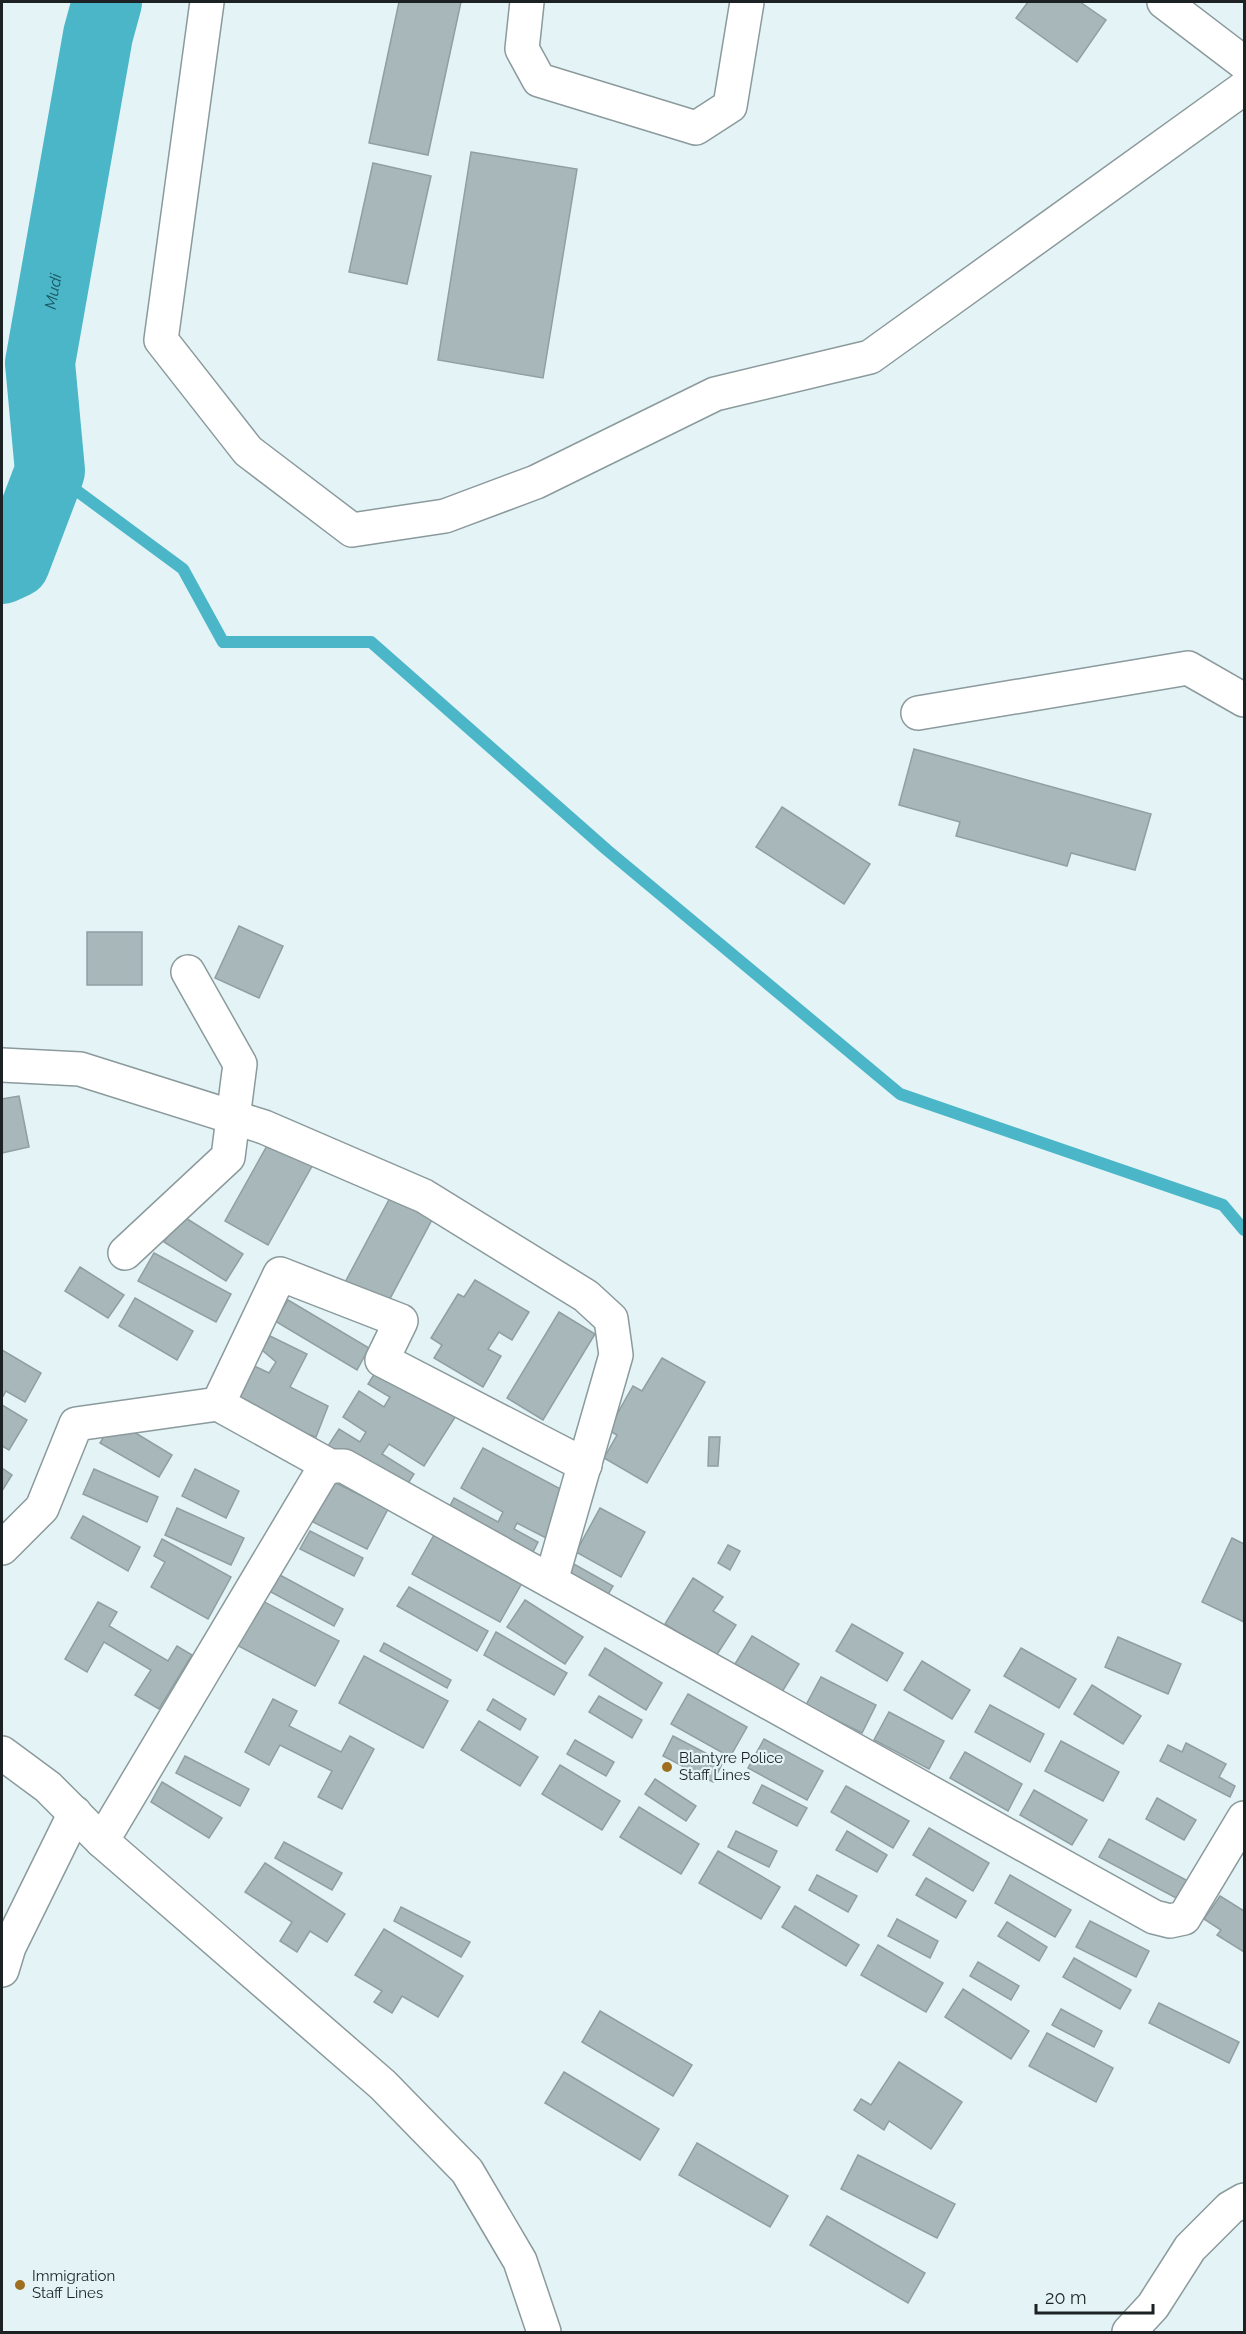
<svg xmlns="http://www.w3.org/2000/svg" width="1246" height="2334" font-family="Raleway,sans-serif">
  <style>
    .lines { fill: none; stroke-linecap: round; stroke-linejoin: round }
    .stream { stroke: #4ab6c8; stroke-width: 12 }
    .river { stroke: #4ab6c8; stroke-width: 70 }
    .building { fill: #a8b7ba; stroke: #909fa2; stroke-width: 1.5 }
    .street-casing { stroke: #8b9a9c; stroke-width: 36 }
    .street { stroke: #fff; stroke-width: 33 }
    .poi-dot { fill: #9e6e21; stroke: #e3f3f6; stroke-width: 2 }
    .labels { text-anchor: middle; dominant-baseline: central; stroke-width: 4.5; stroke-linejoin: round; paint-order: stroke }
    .poi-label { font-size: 15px; fill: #1c2223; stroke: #e3f3f6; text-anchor: start }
    .water-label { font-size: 16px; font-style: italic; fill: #1a5761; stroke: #e3f3f6 }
  </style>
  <rect width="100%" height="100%" fill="#e3f3f6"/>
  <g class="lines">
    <path class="stream" d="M50,471l133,98 40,73h148l236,208 293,244 323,111 21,25"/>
    <path class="river" id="s1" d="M2,569l13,-6 35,-92 -10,-108 58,-328 9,-33"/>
  </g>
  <g class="building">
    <path d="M399,2h62l-33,153 -59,-12z"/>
    <path d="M1028,2h52l26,18 -29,42 -61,-44z"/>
    <path d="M471,152l106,17 -34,209 -105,-18z"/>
    <path d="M373,163l58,13 -24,108 -58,-12z"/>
    <path d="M914,749l237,65 -16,56 -64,-17 -4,13 -111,-30 4,-14 -61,-17z"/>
    <path d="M782,807l88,57 -26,40 -88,-57z"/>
    <path d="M239,926l44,20 -24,52 -44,-20z"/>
    <rect x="87" y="932" width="55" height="53"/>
    <path d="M19,1096l10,51 -27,6v-54z"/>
    <path d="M273,1135l43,24 -48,86 -43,-24z"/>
    <path d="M392,1194l42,22 -50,94 -42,-22z"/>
    <path d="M181,1215l62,39 -17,27 -62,-39z"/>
    <path d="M154,1253l77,41 -15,28 -78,-41z"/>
    <path d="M80,1267l44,28 -16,23 -43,-27z"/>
    <path d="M475,1280l54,32 -17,28 -13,-8 -11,17 13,7 -18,31 -49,-29 8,-13 -11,-7 27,-44 6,3z"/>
    <path d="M135,1298l58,33 -16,29 -58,-34z"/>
    <path d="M288,1300l81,48 -12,22 -82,-49z"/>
    <path d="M559,1312l36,22 -52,86 -36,-22z"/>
    <path d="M270,1336l37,18 -17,33 38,19 -12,31 -8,-3 -4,9 -61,-34 7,-7 -15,-7 17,-30 17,8 7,-11 -14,-12z"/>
    <path d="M2,1350l39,23 -16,29 -19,-11 -4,7z"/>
    <path d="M662,1358l43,24 -58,101 -43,-25 13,-23 -9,-5 25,-44 9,5z"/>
    <path d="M382,1362l77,49 -35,55 -35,-22 -7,10 32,20 -12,19 -74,-47 11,-17 21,13 6,-10 -23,-15 16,-26 25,16 6,-10 -22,-13z"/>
    <path d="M2,1405l25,15 -18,30 -7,-4z"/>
    <path d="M114,1420l58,35 -13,22 -59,-34z"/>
    <path d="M709,1437h11l-2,29h-10z"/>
    <path d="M483,1448l87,46 -24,44 -29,-15 -3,6 24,13 -10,20 -84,-45 10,-19 44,24 5,-10 -42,-24z"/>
    <path d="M2,1468l10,7 -10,16z"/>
    <path d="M94,1469l64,28 -11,25 -64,-28z"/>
    <path d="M195,1469l44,22 -13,27 -44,-22z"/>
    <path d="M334,1482l54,27 -21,40 -54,-27z"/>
    <path d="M177,1508l67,30 -13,27 -66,-30z"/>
    <path d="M600,1508l45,24 -24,45 -45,-25z"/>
    <path d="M83,1516l57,31 -12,24 -57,-33z"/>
    <path d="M310,1531l53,27 -9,18 -54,-27z"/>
    <path d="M434,1535l88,48 -22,39 -88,-48z"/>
    <path d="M1232,1538l12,6v78l-42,-20z"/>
    <path d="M162,1539l69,38 -23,42 -57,-32 14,-25 -11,-6z"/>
    <path d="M728,1545l12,6 -10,19 -12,-7z"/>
    <path d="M572,1563l41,23 -9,15 -40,-24z"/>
    <path d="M278,1574l65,35 -9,17 -65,-35z"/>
    <path d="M693,1578l30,19 -10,14 23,14 -20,31 -51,-32z"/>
    <path d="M409,1587l79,44 -11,20 -80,-45z"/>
    <path d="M253,1596l86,45 -24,45 -86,-45z"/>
    <path d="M525,1600l58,37 -18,27 -58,-37z"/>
    <path d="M98,1602l19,10 -8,14 59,35 9,-15 15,9 -33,54 -24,-14 16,-25 -47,-28 -17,30 -22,-13z"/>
    <path d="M852,1624l51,29 -16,28 -51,-30z"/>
    <path d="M496,1632l71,41 -13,22 -70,-40z"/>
    <path d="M752,1636l47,28 -17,28 -47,-28z"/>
    <path d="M1118,1637l63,27 -13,30 -63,-27z"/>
    <path d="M384,1643l67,37 -4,8 -67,-37z"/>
    <path d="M605,1648l57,35 -16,27 -57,-35z"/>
    <path d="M1021,1648l55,31 -17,29 -55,-32z"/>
    <path d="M364,1656l84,45 -25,47 -84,-45z"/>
    <path d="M922,1661l48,29 -18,29 -48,-29z"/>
    <path d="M821,1677l55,28 -14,28 -56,-28z"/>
    <path d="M1092,1685l49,31 -18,28 -49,-30z"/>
    <path d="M688,1694l59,33 -17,30 -59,-33z"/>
    <path d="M599,1696l43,24 -10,18 -43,-26z"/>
    <path d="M273,1699l24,12 -8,15 52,26 9,-16 24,13 -32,60 -24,-12 14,-26 -52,-26 -11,20 -24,-13z"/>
    <path d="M493,1699l33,20 -6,11 -33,-20z"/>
    <path d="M990,1705l54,29 -14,28 -55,-30z"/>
    <path d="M889,1712l55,29 -15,28 -55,-29z"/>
    <path d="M479,1721l59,36 -18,29 -59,-36z"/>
    <path d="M673,1736l50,26 -10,20 -50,-26z"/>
    <path d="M764,1739l59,32 -16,29 -59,-32z"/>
    <path d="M575,1740l39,22 -8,14 -39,-22z"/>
    <path d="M1061,1741l58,31 -16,29 -58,-30z"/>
    <path d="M1186,1743l40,21 -7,13 16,9 -5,11 -70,-36 8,-16 14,7z"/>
    <path d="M965,1752l57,32 -14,27 -58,-33z"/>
    <path d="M185,1756l64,33 -9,17 -64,-33z"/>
    <path d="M560,1765l60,36 -18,29 -60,-36z"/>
    <path d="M655,1779l41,27 -10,15 -41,-27z"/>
    <path d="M162,1782l60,36 -13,20 -58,-36z"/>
    <path d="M762,1785l45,23 -10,18 -44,-23z"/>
    <path d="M846,1786l63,35 -16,27 -62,-36z"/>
    <path d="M1034,1790l53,30 -15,25 -52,-30z"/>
    <path d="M1157,1798l39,22 -12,20 -38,-21z"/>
    <path d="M639,1807l60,37 -18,30 -61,-37z"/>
    <path d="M929,1828l60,35 -16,28 -60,-36z"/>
    <path d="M736,1831l41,20 -8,16 -41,-20z"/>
    <path d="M847,1831l40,24 -10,17 -41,-22z"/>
    <path d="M1109,1839l79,42 -10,18 -79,-42z"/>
    <path d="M284,1842l58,31 -10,17 -57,-32z"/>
    <path d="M718,1851l62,36 -19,32 -62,-36z"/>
    <path d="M265,1863l80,51 -18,28 -17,-11 -13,21 -17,-11 12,-19 -47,-30z"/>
    <path d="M817,1875l40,21 -9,16 -39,-22z"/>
    <path d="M1010,1875l61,35 -16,27 -60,-34z"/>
    <path d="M926,1878l40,23 -10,17 -40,-23z"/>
    <path d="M1220,1896l24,15v41l-27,-17 4,-5 -17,-11z"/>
    <path d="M795,1906l64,39 -13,21 -64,-39z"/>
    <path d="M401,1907l69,35 -9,15 -67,-36z"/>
    <path d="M897,1919l41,22 -8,17 -42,-22z"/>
    <path d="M1090,1921l59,30 -13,26 -60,-30z"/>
    <path d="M1007,1922l40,25 -8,14 -41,-25z"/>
    <path d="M384,1929l79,47 -25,41 -36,-21 -10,17 -18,-11 8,-11 -27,-16z"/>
    <path d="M878,1945l65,38 -17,29 -65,-37z"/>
    <path d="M1074,1958l57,32 -11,19 -57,-32z"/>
    <path d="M978,1962l41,24 -8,14 -41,-24z"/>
    <path d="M963,1989l66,42 -18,28 -66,-42z"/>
    <path d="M1159,2003l80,39 -10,21 -80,-40z"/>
    <path d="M1061,2009l41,22 -8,16 -42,-22z"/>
    <path d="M600,2011l92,54 -19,31 -91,-54z"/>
    <path d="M1047,2033l66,35 -17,34 -67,-36z"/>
    <path d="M899,2062l63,40 -31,47 -42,-28 -5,9 -30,-20 7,-11 10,6z"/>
    <path d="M564,2072l95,57 -19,31 -95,-57z"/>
    <path d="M697,2143l91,53 -18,31 -91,-52z"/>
    <path d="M858,2155l97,49 -18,34 -96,-49z"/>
    <path d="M827,2216l98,57 -17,30 -98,-58z"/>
  </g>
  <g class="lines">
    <defs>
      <g id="street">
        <path d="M207,2l-46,338 87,111 104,79 93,-14 91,-34 179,-88 155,-37 374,-269"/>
        <path d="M527,2l-5,47 17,31 157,48 34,-22 17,-104"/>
        <path d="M1164,2l80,61"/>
        <path d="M918,713l270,-45 56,32"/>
        <path d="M2,1065l78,4 184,58 160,69 162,100 25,23 5,36 -65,226"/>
        <path d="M125,1253l103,-96 12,-93 -52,-92"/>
        <path d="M585,1465l-203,-105 19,-39 -121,-47 -62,130 112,62h14l810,451 16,4 14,-3 60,-100"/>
        <path d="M2,1548l40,-40 34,-84 142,-20"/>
        <path d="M2,1753l46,34 54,54 281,244 84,86 53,90 24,71"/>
        <path d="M102,1841l220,-369 8,-6"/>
        <path d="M2,1970l7,-23 66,-134"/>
        <path d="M1129,2332l24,-26 37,-58 40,-40 14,-8"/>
      </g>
    </defs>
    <use href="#street" class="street-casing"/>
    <use href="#street" class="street"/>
  </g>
  <g class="poi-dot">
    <circle cx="667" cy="1767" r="6"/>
    <circle cx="20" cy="2285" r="6"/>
  </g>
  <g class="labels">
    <g class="poi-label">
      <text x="679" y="1758">Blantyre Police<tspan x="679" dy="17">Staff Lines</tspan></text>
      <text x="32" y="2276">Immigration<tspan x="32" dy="17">Staff Lines</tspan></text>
    </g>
    <g class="water-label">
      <text stroke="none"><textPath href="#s1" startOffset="294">Mudi</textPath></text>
    </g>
  </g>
  <rect width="1246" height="2334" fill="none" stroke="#1c2223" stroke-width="6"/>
  <path d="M1036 2304v9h117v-9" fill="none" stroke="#1c2223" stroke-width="3"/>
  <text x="1045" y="2304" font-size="18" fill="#1c2223" stroke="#e3f3f6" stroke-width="4.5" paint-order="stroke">20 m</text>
</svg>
